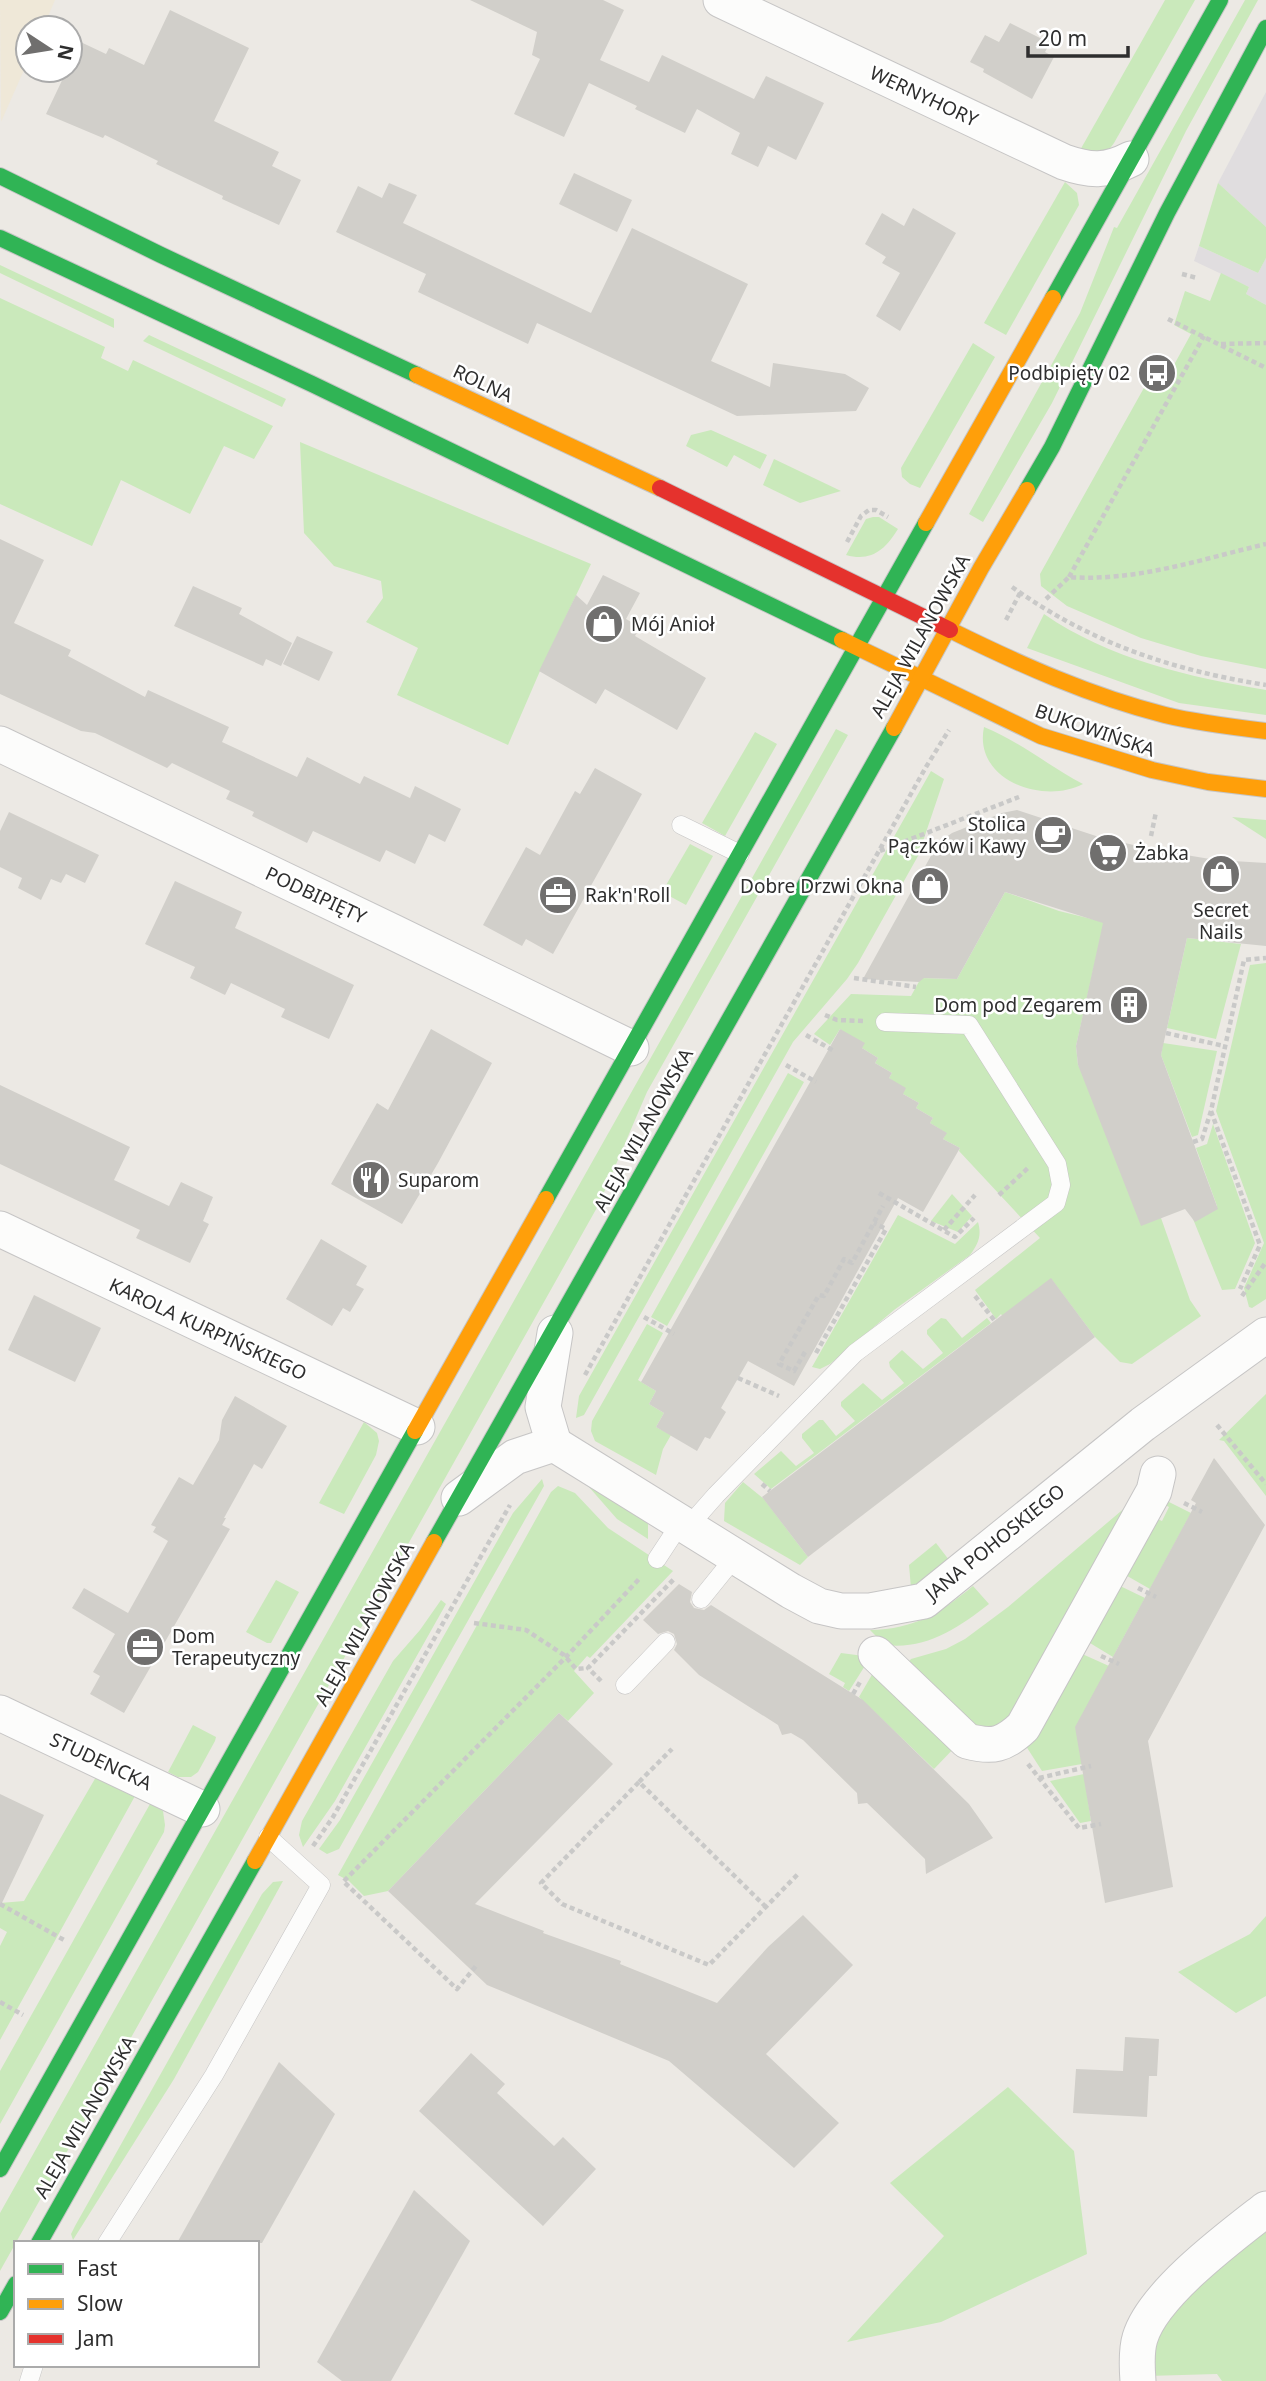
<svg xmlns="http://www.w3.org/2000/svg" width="1266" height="2381" font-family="'Noto Sans',sans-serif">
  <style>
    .industrial { fill: #e0dddf }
    .education { fill: #efe8d8 }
    .green { fill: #cae9bb }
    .building { fill: #d1cfca }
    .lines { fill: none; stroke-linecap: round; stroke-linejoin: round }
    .lane-casing { stroke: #c6c5c5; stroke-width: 19 }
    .street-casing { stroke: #c6c5c5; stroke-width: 37 }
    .fast-casing { stroke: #c6c5c5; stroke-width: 18 }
    .slow-casing { stroke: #c6c5c5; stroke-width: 18 }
    .jam-casing { stroke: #c6c5c5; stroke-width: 18 }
    .path { stroke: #c9c9c8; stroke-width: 4.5; stroke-dasharray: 5 3.5; stroke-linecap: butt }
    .lane { stroke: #fcfcfb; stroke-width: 18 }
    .street { stroke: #fcfcfb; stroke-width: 35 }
    .fast { stroke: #30b455; stroke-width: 16 }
    .slow { stroke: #ff9f0a; stroke-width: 16 }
    .jam { stroke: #e5322d; stroke-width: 16 }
    .labels { text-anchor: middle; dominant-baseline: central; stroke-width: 5; stroke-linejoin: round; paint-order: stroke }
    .street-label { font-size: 19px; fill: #2e2e2e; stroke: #fff }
    .poi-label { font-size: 19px; fill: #2e2e2e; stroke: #fff; text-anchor: start }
  </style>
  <rect width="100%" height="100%" fill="#ece9e4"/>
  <g class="industrial">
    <path d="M1266,92v135l-48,-44z"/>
    <path d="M1199,246l59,27 8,-15v47l-20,-11 3,-7 -55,-26z"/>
  </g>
  <path class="education" d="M0,0h55l-12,28h-15v33l-27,61z"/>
  <g class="green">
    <path d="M1165,0h30l-81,143 -9,12 -26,-3z"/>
    <path d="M1245,0h13l-72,131 -134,272 -69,119 -14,-8 111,-201 34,-86 3,1z"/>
    <path d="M1065,182l12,11 2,12 -73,130 -22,-12z"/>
    <path d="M1218,183l48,44v31l-8,15 -59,-27z"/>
    <path d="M0,265l114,54v9l-114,-55z"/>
    <path d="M1221,273l28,14 -3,7 20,11v364l-65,-13 -60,-18 -74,-32 -26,-20 -1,-12 105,-188 14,6 32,-58 -17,-9 11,-34 25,10z"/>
    <path d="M0,298l105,49 -4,11 27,13 5,-11 140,66 -19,33 -30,-13 -34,68 -69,-34 -29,66 -92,-42z"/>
    <path d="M149,335l137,64 -4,8 -139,-66z"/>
    <path d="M973,343l22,14 -75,131 -10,-4 -8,-7 -1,-9z"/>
    <path d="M711,430l56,25 -7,14 -26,-14 -7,12 -41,-21 5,-11z"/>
    <path d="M300,442l291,122 -51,107 -32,74 -111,-50 21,-47 -52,-26 17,-24 -2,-17 -47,-15 -30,-33z"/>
    <path d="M774,459l67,32 -41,12 -37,-18z"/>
    <path d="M873,517h6l19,12c-13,21 -27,33 -52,26l20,-36z"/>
    <path d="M1044,614c65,45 145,63 222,76v25l-87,-12 -152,-55z"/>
    <path d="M984,727c35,14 66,40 99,57 -40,21 -110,-4 -99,-57z"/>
    <path d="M836,729l12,6 -201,357 -48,112 -599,1067v-58z"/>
    <path d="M755,732l22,12 -52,92 -23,-13z"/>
    <path d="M931,771l13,8 -26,77 -60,107 -11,16 -54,63 -209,373 -8,3 3,-22z"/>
    <path d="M1232,817l34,3v19z"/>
    <path d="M690,844l23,12 -27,49 -24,-13z"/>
    <path d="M1005,892l54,19 45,11 -28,124 2,19 83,153 29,82 11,16 -69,48 -12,-2 -25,-25 -43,-57 -49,37 -2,-3 -5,5 -21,-29 65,-52 -81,-87 1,-3 -17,-9 3,-6 -16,-10 3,-5 -17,-10 3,-5 -16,-9 -14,-16 3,-5 -17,-10 3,-5 -16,-10 -22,-19 -10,16 -16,-11 37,-40 60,2 10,-18 36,1z"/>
    <path d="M1187,938l54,6 -25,95 -49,-11z"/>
    <path d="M1266,963v336l-14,9 -3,-1 -5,-19 20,-45 -48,-132 34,-146z"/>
    <path d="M1163,1043l54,8 -19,84 -6,2 -31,-82z"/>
    <path d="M788,1073l16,9 -137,244 -16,-9z"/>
    <path d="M1213,1124l42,119 -20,46 -13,1 -29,-71 24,-13 -21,-58 11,-4z"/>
    <path d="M952,1194l20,22 -14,16 -27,-11z"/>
    <path d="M898,1215l57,29 23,-22c4,14 0,22 -8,33l-76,55 -64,54 -10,5 -8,-2z"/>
    <path d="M941,1318l5,1 16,19 25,-20 4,5 -220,166 -17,-15 27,-23 15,15 18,-13 -12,-15v-4l17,-14h4l13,16 19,-15 -14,-15v-4l22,-19 19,17 22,-17 -14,-16 -1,-5 13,-12 21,19 20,-16 -16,-19v-4z"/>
    <path d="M647,1324l16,9 -25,47 18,11 -7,13 15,9 -8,14 15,8 -8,14 -7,26 -61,-34 -4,-10 1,-10z"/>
    <path d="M1266,1394v102l-42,-55 -5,-1z"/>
    <path d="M364,1422l13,11 2,8 -3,14 -32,59 -25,-11z"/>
    <path d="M542,1479l2,7 -205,363 -12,5 -8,-5 21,-29 173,-307z"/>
    <path d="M743,1482l21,17 44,58 -8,8 -76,-44 1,-18z"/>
    <path d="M590,1485l52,32 6,7v15l-31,-20 -28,-32z"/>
    <path d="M558,1486l17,7 33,35 65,43 -83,87 -3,-2 -13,15 20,22 -26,28 -9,-8 -171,178 -24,5 -15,-15 -11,-6 213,-383z"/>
    <path d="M1165,1500l26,13 -41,76 -28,-16 31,-56 9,4 7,-14 -6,-3z"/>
    <path d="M1127,1506l-109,212 -39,16 -73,-69 5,-6 35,-10 19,-10 43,-32z"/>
    <path d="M936,1543l13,17 -1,6 -37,22 -2,-23z"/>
    <path d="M276,1580l23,12 -28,51h-4l-21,-11z"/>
    <path d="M1116,1584l29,14 -32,59 -28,-17z"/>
    <path d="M973,1586l16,18c-31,24 -63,46 -104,41l-15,-15c45,-1 70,-17 103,-44z"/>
    <path d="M441,1600l5,4 -111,197 -32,46 -4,-12 3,-14 91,-160 27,-31z"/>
    <path d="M841,1653l23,3 4,5 -19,30 -6,-4 2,-4 -16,-9z"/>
    <path d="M1080,1653l29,13 -27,98 -40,7 -18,-28z"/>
    <path d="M877,1666l80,79 -23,24 -75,-72z"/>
    <path d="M193,1725l23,12 -1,4 -17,31 -7,5h-13l-10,-5z"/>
    <path d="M1084,1774l7,47 -11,2 -30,-42z"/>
    <path d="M96,1777l39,19 -135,244v-94l7,-14 -7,-4v-25l24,-2z"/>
    <path d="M150,1804l13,7 2,14 -1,7 -164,292v-53z"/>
    <path d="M283,1881l-109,198 -101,161 -2,-6 4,-8 187,-332 11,-12z"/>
    <path d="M1266,1916v80l-30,17 -58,-41 72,-38z"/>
    <path d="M1008,2087l66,64 13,103 -146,68 -94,20 97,-106 -54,-53z"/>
    <path d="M1266,2219v162h-44l-5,-7 -70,2 10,-54z"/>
  </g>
  <g class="building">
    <path d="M470,0h133l21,10 -24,50 49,22 13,-27 92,44 12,-23 58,27 -28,57 -28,-14 -10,21 -27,-13 9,-21 -43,-24 -12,24 -50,-24 2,-3 -48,-23 -25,54 -50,-23 26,-55 -8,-4 5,-23z"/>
    <path d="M170,10l79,38 -35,73 65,31 -7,14 29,14 -22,45 -57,-26 1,-3 -67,-32 2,-3 -53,-26 -2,3 -57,-24 21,-44h3v-33l36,17 3,-6 35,17z"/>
    <path d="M1010,23l40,20 -5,9 9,5 -22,42 -49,-27 1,-3 -14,-7 15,-27 14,7z"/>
    <path d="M574,173l58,27 -15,32 -58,-28z"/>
    <path d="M389,183l28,12 -14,28 188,90 41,-85 116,56 -37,77 59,26 3,-24 72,11 24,14 -13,23 -119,5 -200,-93 -9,21 -110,-52 8,-18 -90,-42 22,-46 24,12z"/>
    <path d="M913,208l43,25 -56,98 -24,-15 24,-43 -18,-10 4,-6 -21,-13 17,-31 22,13z"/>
    <path d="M0,539l44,21 -30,63 57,27 -3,6 77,41 3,-7 81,37 -7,15 75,35 10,-20 53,27 4,-8 46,22 5,-12 46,23 -16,33 -16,-8 -14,30 -29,-14 -6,12 -67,-31 -6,12 -55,-27 2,-4 -28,-13 4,-8 -58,-28 -5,5 -72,-35 -14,-2 -81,-37z"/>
    <path d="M603,575l37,18 -14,26 14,8 -5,9 71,42 -29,52 -72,-41 -9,15 -57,-33 37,-76 11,10z"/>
    <path d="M193,586l49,22 -3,6 53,29 -11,23 -15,-7 -3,7 -89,-40z"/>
    <path d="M297,636l36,16 -14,29 -36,-17z"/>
    <path d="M595,768l47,26 -89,160 -27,-15 -4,7 -39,-21 43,-78 14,8 35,-64 5,3z"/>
    <path d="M1017,810l79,26 54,13 66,11 50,3v83l-79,-8 -26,117 57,154 -23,13 -10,-13 -44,17 -63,-161 -2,-19 27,-123 -98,-31 -48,87 -33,-1 -5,4 -56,-3 75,-136 14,-10 50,-20z"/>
    <path d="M9,812l90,43 -14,28 -19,-9 -5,9 -10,-4 -10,21 -23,-12 4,-10 -22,-11v-36z"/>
    <path d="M175,881l67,31 -7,16 119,57 -25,54 -48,-22 4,-8 -54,-26 -6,12 -35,-17 5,-11 -50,-23z"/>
    <path d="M431,1029l61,34 -54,100 -36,61 -71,-40 46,-81 11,7z"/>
    <path d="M840,1029l25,14 -3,5 16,10 -3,5 17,10 -3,5 17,10 -3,6 16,9 -3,5 17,10 -3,5 17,10 -4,6 17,9 -37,64 -25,-14 -104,188 -46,-25 -27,47 5,4 -16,27 -5,-2 -8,14 -41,-24 8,-14 -15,-9 7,-13 -15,-9z"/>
    <path d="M0,1085l130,62 -16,33 55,26 12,-24 32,15 -10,24 6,3 -19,39 -54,-25 4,-8 -140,-66z"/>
    <path d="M321,1239l46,27 -11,19 8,4 -14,23 -7,-4 -11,18 -46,-27z"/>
    <path d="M1051,1278l44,59 -287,220 -46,-60z"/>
    <path d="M34,1295l67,33 -26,54 -67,-32z"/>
    <path d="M235,1396l52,30 -25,43 -8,-5 -30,54h2l-4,7 8,4 -106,184 -34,-19 10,-18 -7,-4 22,-38 -43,-26 12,-20 44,25 40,-72 -15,-9 3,-5 -5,-2 28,-48 14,8 26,-45 3,-20z"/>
    <path d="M1214,1458l51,67 -117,216 25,146 -68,16 -30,-176 121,-224 -5,-3z"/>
    <path d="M679,1584l13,8 -2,10 4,6 10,2 7,-5 152,95 106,104 24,34 -67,36 -1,-15 -58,-56 -9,1 -1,-11 -54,-53 -12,-7 -9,2 -4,-10 -79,-50 -25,-25 3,-6 -3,-10 -6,-3 -10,3 -15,-14z"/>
    <path d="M559,1713l54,51 -138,140 69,27 -1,2 78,28 -1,3 97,39 51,-56 35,-32 50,50 -87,89 73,69 -45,45 -125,-107 -182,-76 -99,-94z"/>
    <path d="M0,1794l44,21 -44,92z"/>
    <path d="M1125,2037l34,2 -2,37h-8l-2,41 -74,-4 3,-44 47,2z"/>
    <path d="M471,2053l34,31 -8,9 57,53 9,-9 33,32 -53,57 -124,-115z"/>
    <path d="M279,2062l56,52 -73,129h-85z"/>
    <path d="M414,2190l56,51 -79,140h-49l-25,-19z"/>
  </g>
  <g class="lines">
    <defs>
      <g id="lane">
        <path d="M681,825l59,29"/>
        <path d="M687,1528l29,-33 139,-142 201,-150 5,-18 -4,-21 -88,-139 -84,-3"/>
        <path d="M657,1559l23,-35"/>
        <path d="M701,1599l34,-42"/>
        <path d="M625,1685l41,-43"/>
        <path d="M107,2243l107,-168 107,-190 -53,-48"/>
        <path d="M29,2381l5,-16"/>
      </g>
      <g id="street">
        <path d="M721,0l343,162c26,9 42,10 67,-3"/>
        <path d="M0,744l393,188 238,116"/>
        <path d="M0,1229l417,198"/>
        <path d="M554,1444l237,147 28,15 22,5h29l54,-10 219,-177 123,-89"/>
        <path d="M459,1498l56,-41 39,-13 -11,-37 12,-74"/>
        <path d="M876,1654l91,87c26,7 37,4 56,-14l131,-236 4,-17"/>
        <path d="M0,1713l202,96"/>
        <path d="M1138,2381c-1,-13 -2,-30 2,-43 13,-44 90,-101 126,-129"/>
      </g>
      <g id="fast">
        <path d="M0,176l161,79 256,120"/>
        <path d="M0,238l312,146 530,256"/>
        <path d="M1053,298l167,-298"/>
        <path d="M1027,490l25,-43 115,-234 99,-185"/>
        <path d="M546,1199l380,-676"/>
        <path d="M434,1542l460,-814"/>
        <path d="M0,2169l415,-738"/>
        <path d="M39,2243l216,-382"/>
        <path d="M0,2312l16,-28"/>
      </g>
      <g id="slow">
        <path d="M417,375l243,113"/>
        <path d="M926,523l127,-225"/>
        <path d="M950,630c69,34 140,66 215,85 33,8 67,12 101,16"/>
        <path d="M842,640l199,96 111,34 56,12 58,7"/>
        <path d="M894,728l87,-160 46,-78"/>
        <path d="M415,1431l131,-232"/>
        <path d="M255,1861l179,-319"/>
      </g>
      <path id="jam" d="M660,488l290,142"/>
    </defs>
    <use href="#lane" class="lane-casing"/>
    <use href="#street" class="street-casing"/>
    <use href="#fast" class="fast-casing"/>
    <use href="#slow" class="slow-casing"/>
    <use href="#jam" class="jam-casing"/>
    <g class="path">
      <path d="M1182,274l15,4"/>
      <path d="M1168,319l98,49"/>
      <path d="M1221,344l45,-1"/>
      <path d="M847,542l14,-26 8,-6h7l12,7"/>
      <path d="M1069,577l135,-241"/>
      <path d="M1012,587c79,56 159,83 254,98"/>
      <path d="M1046,599l23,-22c66,5 133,-18 197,-33"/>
      <path d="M1006,620l14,-27"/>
      <path d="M1151,836l5,-24"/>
      <path d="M880,851l139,-54"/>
      <path d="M854,978l62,9"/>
      <path d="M825,1015l12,5 26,1"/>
      <path d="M1166,1033l58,13"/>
      <path d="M806,1035l28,16"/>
      <path d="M786,1065l30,17"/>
      <path d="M1211,1111l49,134 -20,44"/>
      <path d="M1193,1142l9,-3 9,-28 33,-151 22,-2"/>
      <path d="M879,1193l76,44 19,-19"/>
      <path d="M999,1195l30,-28"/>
      <path d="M944,1230l31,-35"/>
      <path d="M975,1296l20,25"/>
      <path d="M1242,1296l24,-34"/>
      <path d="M644,1317l30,17"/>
      <path d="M805,1352l-11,19 -15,-7 40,-69 5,1 20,-37 8,4 31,-57"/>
      <path d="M816,1353l70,-124 -12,-6"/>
      <path d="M585,1375l341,-608 23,-37"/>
      <path d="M738,1378l41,18"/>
      <path d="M1217,1425l49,59"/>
      <path d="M762,1484l8,7"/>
      <path d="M1184,1503l18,9"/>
      <path d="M1138,1588l18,9"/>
      <path d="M474,1623l52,7 38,25 12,14 12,-1"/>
      <path d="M1101,1656l18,8"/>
      <path d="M601,1681l-13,-13 86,-89"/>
      <path d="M853,1694l7,-12"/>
      <path d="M1028,1764l51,64 22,-4"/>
      <path d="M1039,1778l52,-12"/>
      <path d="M639,1782l33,-33"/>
      <path d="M313,1846l20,-29 177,-312"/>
      <path d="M344,1881l222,-224 75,-80"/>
      <path d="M345,1883l112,106 19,-23"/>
      <path d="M0,1904l64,36"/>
      <path d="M766,1907l-127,-125 -98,101 21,21 147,61 90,-92"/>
      <path d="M0,2002l23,13"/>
    </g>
    <use href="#lane" class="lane"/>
    <use href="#street" class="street"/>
    <use href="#fast" class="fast"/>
    <use href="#slow" class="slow"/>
    <use href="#jam" class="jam"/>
  </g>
  <defs>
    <symbol id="bus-disc" viewBox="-11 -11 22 22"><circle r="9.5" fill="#706f6e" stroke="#fff"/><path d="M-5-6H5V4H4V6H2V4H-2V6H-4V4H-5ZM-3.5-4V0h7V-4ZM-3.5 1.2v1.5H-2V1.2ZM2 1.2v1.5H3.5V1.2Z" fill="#fff"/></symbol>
    <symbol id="shop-disc" viewBox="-11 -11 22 22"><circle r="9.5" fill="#706f6e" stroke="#fff"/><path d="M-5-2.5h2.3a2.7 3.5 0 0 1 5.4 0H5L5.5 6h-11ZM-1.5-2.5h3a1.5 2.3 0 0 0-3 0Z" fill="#fff"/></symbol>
    <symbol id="cafe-disc" viewBox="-11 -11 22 22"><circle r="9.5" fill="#706f6e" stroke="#fff"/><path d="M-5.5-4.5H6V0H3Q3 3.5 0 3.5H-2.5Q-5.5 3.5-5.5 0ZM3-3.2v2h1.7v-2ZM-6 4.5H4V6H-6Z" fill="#fff"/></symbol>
    <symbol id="supermarket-disc" viewBox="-11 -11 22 22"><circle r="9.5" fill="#706f6e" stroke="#fff"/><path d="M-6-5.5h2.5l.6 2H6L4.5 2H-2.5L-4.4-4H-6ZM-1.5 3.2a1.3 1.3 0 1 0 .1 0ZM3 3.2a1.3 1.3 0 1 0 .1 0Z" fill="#fff"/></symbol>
    <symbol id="office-disc" viewBox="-11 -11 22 22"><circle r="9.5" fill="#706f6e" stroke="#fff"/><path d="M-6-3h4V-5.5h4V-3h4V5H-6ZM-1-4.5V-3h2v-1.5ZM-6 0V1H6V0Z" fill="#fff"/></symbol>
    <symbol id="building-disc" viewBox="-11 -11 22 22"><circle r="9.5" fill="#706f6e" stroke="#fff"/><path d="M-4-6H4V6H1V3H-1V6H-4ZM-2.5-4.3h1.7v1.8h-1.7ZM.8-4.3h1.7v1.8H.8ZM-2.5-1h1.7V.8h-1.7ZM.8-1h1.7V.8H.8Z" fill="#fff"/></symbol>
    <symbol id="restaurant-disc" viewBox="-11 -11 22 22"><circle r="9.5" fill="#706f6e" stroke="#fff"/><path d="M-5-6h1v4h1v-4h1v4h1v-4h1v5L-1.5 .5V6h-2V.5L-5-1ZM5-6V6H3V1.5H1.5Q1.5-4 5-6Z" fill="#fff"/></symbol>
  </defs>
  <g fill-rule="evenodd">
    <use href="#bus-disc" x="1135" y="351" width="44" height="44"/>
    <use href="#shop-disc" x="582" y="602" width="44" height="44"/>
    <use href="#cafe-disc" x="1031" y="813" width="44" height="44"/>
    <use href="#supermarket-disc" x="1086" y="831" width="44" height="44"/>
    <use href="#shop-disc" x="1199" y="852" width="44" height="44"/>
    <use href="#shop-disc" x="908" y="864" width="44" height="44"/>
    <use href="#office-disc" x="536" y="873" width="44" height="44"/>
    <use href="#building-disc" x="1107" y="983" width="44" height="44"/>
    <use href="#restaurant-disc" x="349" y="1158" width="44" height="44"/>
    <use href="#office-disc" x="123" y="1625" width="44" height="44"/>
  </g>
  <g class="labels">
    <g class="street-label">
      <text transform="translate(924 96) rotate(25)">WERNYHORY</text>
      <text transform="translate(483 383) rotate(25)">ROLNA</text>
      <text transform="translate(920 636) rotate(-61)">ALEJA WILANOWSKA</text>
      <text transform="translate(1095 730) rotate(19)">BUKOWIŃSKA</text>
      <text transform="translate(316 895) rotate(25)">PODBIPIĘTY</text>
      <text transform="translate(643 1130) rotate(-61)">ALEJA WILANOWSKA</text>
      <text transform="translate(208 1329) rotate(25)">KAROLA KURPIŃSKIEGO</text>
      <text transform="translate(995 1542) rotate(-39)">JANA POHOSKIEGO</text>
      <text transform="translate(364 1624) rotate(-61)">ALEJA WILANOWSKA</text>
      <text transform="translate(101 1761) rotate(25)">STUDENCKA</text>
      <text transform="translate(85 2117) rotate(-60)">ALEJA WILANOWSKA</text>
    </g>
    <g class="poi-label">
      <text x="1130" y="373" text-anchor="end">Podbipięty 02</text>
      <text x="631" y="624">Mój Anioł</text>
      <text x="1026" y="824" text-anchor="end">Stolica<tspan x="1026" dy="22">Pączków i Kawy</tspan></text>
      <text x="1135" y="853">Żabka</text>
      <text x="903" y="886" text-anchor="end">Dobre Drzwi Okna</text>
      <text x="585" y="895">Rak'n'Roll</text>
      <text x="1221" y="910" text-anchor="middle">Secret<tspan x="1221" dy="22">Nails</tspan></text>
      <text x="1102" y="1005" text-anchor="end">Dom pod Zegarem</text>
      <text x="398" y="1180">Suparom</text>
      <text x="172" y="1636">Dom<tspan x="172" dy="22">Terapeutyczny</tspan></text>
    </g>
  </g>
  <rect x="14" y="2241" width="245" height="126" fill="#ffffff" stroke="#ababab" stroke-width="2"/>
  <rect x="28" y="2264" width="35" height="10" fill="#30b455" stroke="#ababab" stroke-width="2"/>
  <text x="77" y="2276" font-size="21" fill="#2e2e2e">Fast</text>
  <rect x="28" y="2299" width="35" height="10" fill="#ff9f0a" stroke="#ababab" stroke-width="2"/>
  <text x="77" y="2311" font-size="21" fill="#2e2e2e">Slow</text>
  <rect x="28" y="2334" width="35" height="10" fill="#e5322d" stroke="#ababab" stroke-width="2"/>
  <text x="77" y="2346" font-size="21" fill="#2e2e2e">Jam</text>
  <g transform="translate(49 49) rotate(102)"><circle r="33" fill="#ffffff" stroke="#ababab" stroke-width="2"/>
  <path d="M0-5L12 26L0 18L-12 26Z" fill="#706f6e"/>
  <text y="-10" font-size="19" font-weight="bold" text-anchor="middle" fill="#2e2e2e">N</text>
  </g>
  <path d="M1028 46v10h100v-10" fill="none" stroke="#2e2e2e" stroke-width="3.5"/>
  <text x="1038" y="46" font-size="21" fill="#2e2e2e" stroke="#ffffff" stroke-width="5" paint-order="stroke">20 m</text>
</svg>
